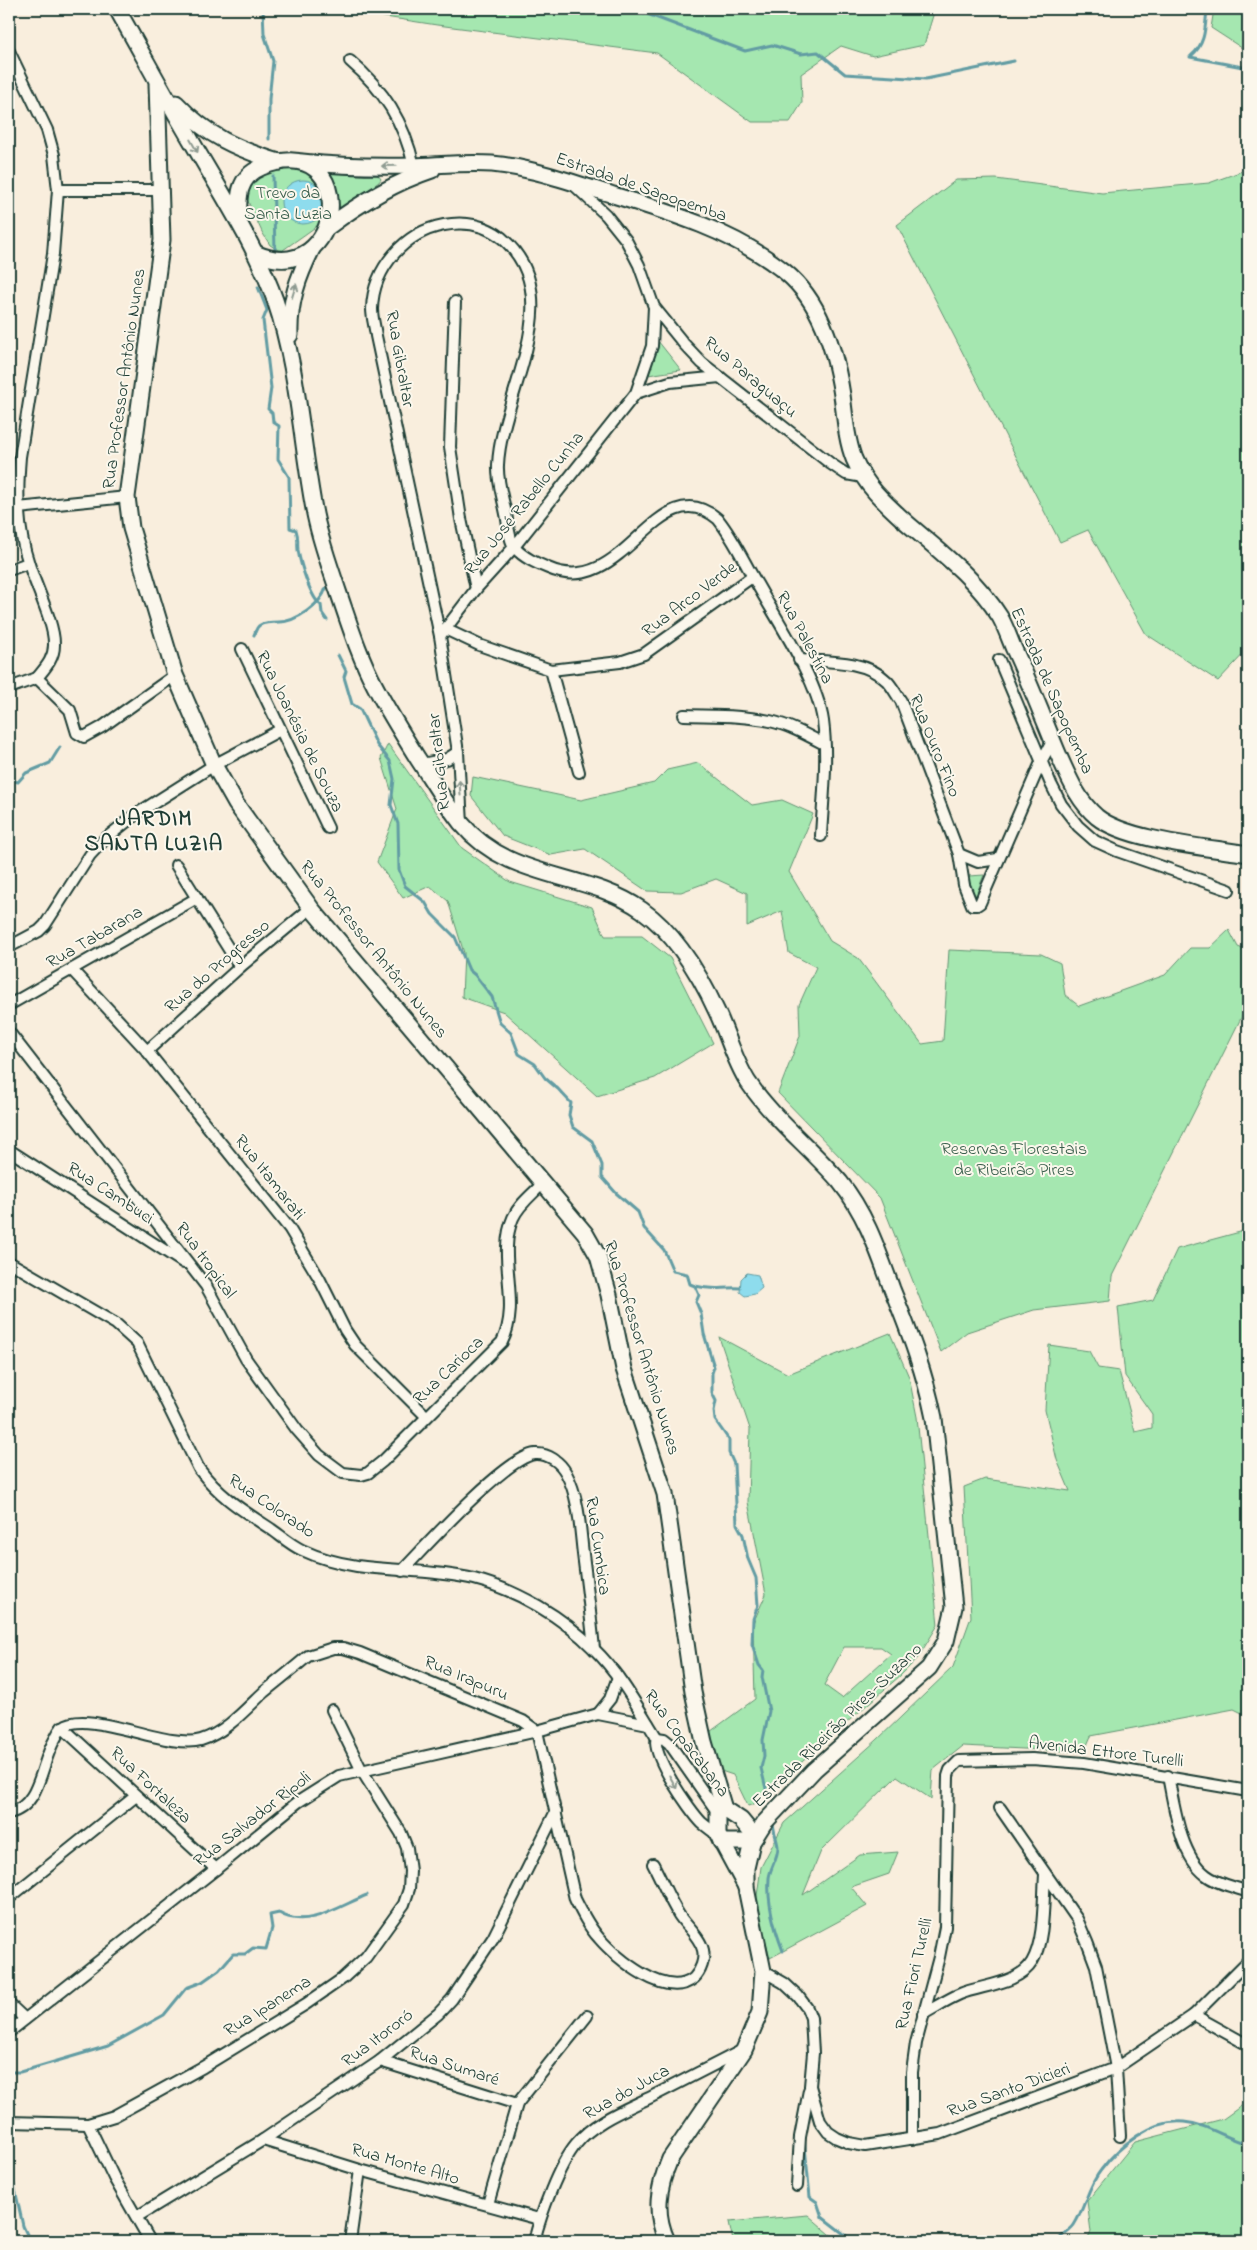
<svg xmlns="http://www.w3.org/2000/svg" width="1257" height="2250" font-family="'Indie Flower',sans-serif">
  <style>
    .green { fill: #a5e7b0; stroke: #629272; fill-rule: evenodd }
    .water { fill: #8edced; stroke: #629ca3 }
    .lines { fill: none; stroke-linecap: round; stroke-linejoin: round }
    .stream { stroke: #629ca3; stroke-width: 3 }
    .street-casing { stroke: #1f3d34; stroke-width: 14 }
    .secondary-casing { stroke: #1f3d34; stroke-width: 19 }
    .street { stroke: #fbf7ec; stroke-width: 10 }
    .secondary { stroke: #fbf7ec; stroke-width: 15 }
    .oneway { stroke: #8d9a90 }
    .labels { text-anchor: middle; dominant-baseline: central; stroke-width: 4; stroke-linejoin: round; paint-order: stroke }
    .street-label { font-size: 18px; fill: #1f3d34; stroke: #fbf7ec }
    .park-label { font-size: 18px; fill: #3a5f4d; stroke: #fbf7ec }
    .district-label { font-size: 22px; font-weight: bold; letter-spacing: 1px; fill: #1f3d34; stroke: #fbf7ec }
  </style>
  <rect width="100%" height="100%" fill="#f9eedd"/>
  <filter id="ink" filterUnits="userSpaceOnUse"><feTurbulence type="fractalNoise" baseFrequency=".02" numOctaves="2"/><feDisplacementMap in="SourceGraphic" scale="10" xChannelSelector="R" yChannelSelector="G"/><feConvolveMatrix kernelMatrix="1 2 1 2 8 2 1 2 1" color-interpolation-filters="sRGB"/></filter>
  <g filter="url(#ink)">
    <g class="green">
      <path d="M333,9h602l-11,36 -51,11 -32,-10 -40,28 1,29 -12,19h-38l-95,-69 -220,-28z"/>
      <path d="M1214,9h34v43l-37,-24z"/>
      <path d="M267,169h50l55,4 6,2 3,4 -2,3 -96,68h-5l-8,-5 -8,-13 -16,-35 1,-11z"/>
      <path d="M1248,169v480l-30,32 -72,-47 -58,-104 -28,12 -163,-317 59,-45 40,-1 106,14 107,-10z"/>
      <path d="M658,341l23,29 -33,5z"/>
      <path d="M388,744l74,104 48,34 82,25 13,29h37l28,22 43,85 -58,35 -58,18 -93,-84 -42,-15 2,-44 -16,-52 -18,-15 -27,12 -26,-36 20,-53 -16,-51z"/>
      <path d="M698,763l54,42 30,-5 31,14 -24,58 41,69 28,17 64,86 21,-3 6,-91 92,4 19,9 5,32 14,11 86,-31 25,-27h20l19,-18 9,17 10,4v53l-136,272 -2,25 -76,9 -67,22 -26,20 -61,-154 -102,-105 22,-57 -1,-31 17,-38 -27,-14 -7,-42 -35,15v-33l-31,-14 -35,13 -34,-1 -62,-42 -34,6 -48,-19 -32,-40 2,-19 108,23 73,-17 13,-13z"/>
      <path d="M962,872l7,4 15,-1 -11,27z"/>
      <path d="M1248,1228v488l-14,-7 -143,27 -7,16 -121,-6 -30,24 -2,29 -34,-23 -76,75 -18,44 57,-40 38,-3 -9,22 -38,13 16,19 -97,52 -14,-55 5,-36 23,-44 93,-83 76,-73 18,-50 -7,-130 21,-8 85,12 -13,-31 -12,-50 4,-65 40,6 9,17 21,3 16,61 17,-4v-14l-27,-38 -7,-69 35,-7 24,-51 63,-17z"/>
      <path d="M890,1333l19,44 8,40 21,208 -21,34 -16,16 -147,129 -6,2 -15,-31 -15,-5 -11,-36 48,-35 -2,-76 13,-29 -18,-92 2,-73 -31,-92 69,37zM844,1647h37l10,7 -49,44 -18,-13z"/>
      <path d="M1248,2101v140h-161l4,-9 -4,-31 48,-59 88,-23z"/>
      <path d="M808,2215l30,26h-105l-4,-19z"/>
    </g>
    <g class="water">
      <circle cx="303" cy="202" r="22"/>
      <path d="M747,1273l11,2 4,13 -7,6 -10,2 -5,-4 1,-13z"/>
    </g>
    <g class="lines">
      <g class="stream">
        <path d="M263,9l1,25 9,27 -4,38v40"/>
        <path d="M634,9l111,42 27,-6 29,9 17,-2 27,22 81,5 88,-18"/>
        <path d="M1191,56c15,-12 14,-29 16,-47"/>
        <path d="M1190,57l58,11"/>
        <path d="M273,176l2,74"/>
        <path d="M258,287l9,23 -4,10 8,68 -3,21 4,4 1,9 6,4 -1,33 11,18 1,51 6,2c3,8 1,12 2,20 2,13 13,49 23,55l1,8 5,7"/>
        <path d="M254,635c2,-4 2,-8 6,-10 5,-3 13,-3 19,-3 17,0 42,-18 47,-34"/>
        <path d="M338,655l8,16 -2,6 8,27 8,5 17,36 13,16 4,18 -3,26 7,19 1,46 6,16 20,16 7,12 23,23 14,33 6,5 17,22 8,26 11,10 8,21 16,10 10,14 13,11 13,14 -2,12 4,12 19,14 10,24v12l14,16 22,19 6,16 20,22 9,21 14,3 3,10 5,2 4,9 -3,7 5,12 3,20 10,33 -2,6v20l4,8 -2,10 1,9 14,20v13l5,11 3,60 6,11 5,24 8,19 2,27 -5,14 -1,25 7,21 4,5 -1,7 7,34 -6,29 1,16 -3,12 6,25"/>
        <path d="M9,780l9,2 8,-9 24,-10 10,-16"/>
        <path d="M695,1286c20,5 26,1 45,2"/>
        <path d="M773,1821c0,10 4,17 5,26 0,11 -8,21 -9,31 -2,25 5,49 14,73"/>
        <path d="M9,2072h11l88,-26 56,-31 22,-27 16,-6 17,-12 14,-16h12l8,-6 13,1 6,-21 -2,-13 9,-2c28,17 62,-8 88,-18"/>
        <path d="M804,2137l6,60 7,5 5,15 31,24"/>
        <path d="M9,2162l14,64 7,15"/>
        <path d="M1058,2241c4,-7 12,-10 16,-16 11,-17 14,-39 27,-55 18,-24 51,-51 83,-48 24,2 42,17 64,22"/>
      </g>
      <defs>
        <g id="street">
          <path d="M9,51l38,79 7,25 4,35 -5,64 -33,203c-3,36 -3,72 9,107 6,21 26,60 25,81 0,14 -9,23 -17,33"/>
          <path d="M350,61c34,29 54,61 64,105"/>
          <path d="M574,185l32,30 20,25 13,25 15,42 30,37 18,19 129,101 15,10 17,3"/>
          <path d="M58,190h103"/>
          <path d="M455,302l-5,145 11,72 15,70"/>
          <path d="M636,393l34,-11 50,-5"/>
          <path d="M18,508l109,-11"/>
          <path d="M9,570l19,-7"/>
          <path d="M445,629l34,16 72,25 69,-8 24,-8 108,-77"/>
          <path d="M440,636l36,-47 38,-42 122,-154 16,-47 2,-39"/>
          <path d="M242,649l86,179"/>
          <path d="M799,660c28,2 66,-1 88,21 5,5 9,13 14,20l58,153 5,31 8,20h5l3,-2 62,-143 11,-20"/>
          <path d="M999,660l52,124 10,20 17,22 17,15 22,10 112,39"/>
          <path d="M551,670l28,102"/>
          <path d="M37,678l33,32 7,23 7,4 18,-10 73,-52"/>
          <path d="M9,688l28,-10"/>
          <path d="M684,715c29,1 58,0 86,6 19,4 37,14 54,23"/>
          <path d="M422,764l25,-5 11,-7"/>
          <path d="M462,824l-4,-72 -18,-116 -64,-300c-1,-9 -4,-18 -4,-27 1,-41 33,-77 72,-84 21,-4 42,0 58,13 69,59 -1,155 -4,227 -1,16 5,33 8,49 2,9 3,27 9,34 9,10 21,15 33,20 77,34 108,-101 170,-49 16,20 26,43 39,65 21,38 60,95 66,137 5,38 0,77 -2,115"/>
          <path d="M959,854l19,8 20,-3"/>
          <path d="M176,865l64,102"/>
          <path d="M9,947l30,-16 6,-6 45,-70 15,-16 30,-24 79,-50 66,-35"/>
          <path d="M72,970l75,81 142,177 30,50 26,52 10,15 71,71"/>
          <path d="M9,1005l188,-107"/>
          <path d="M9,1032l197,254 40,73 51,71 22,25 24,18 18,2 7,-2 15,-12 119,-119c20,-39 -6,-85 11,-124 6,-14 20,-24 30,-35"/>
          <path d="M147,1051l93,-84 71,-59"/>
          <path d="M9,1150l175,113"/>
          <path d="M9,1262l107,62 21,19 62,126c21,28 43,41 72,60 10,7 20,16 31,21 17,8 36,13 55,16 38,5 79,4 117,13 43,11 89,38 120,70 26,25 44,59 63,89"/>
          <path d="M402,1571c23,-24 104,-114 133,-117 13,-1 25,8 31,19 13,24 14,55 17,81 4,32 8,63 11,95"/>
          <path d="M598,1714l12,-15 8,-22"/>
          <path d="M62,1727l154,142"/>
          <path d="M657,1738c-8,14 33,73 45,85 5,4 10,8 16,12"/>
          <path d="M657,1738l7,1 5,4 49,70"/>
          <path d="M1168,1776c6,29 12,80 38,99 11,9 29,12 42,17"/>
          <path d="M1000,1808l77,111 10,23 9,24 20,102 4,68"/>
          <path d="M9,1813c32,-7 31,-49 46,-74 2,-3 4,-10 8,-12 25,-19 104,23 138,13 24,-7 45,-31 63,-48 15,-12 30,-24 44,-36l25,-8h10l17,5 163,68 14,10 38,168c7,14 14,28 24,39 17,20 68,63 95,40 7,-7 11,-19 9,-28 -3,-13 -17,-24 -24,-35 -10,-16 -17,-34 -26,-51"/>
          <path d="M9,1898l127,-102"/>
          <path d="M763,1971l21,12 14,13 9,12 4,10 2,35 -3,33 10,35 8,11 9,6 12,5 16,3 75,-12 176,-66 78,-53 54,-54"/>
          <path d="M9,2004l16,15"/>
          <path d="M923,2014c13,-7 25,-15 37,-20 22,-9 59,-10 72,-32 13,-22 11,-62 13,-87"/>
          <path d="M1194,2015l54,30"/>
          <path d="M9,2032l207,-163 82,-67 41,-26 198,-45 61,-17 50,10"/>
          <path d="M380,2061l137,43"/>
          <path d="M9,2122l79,2 26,-8 89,-49 103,-63 36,-25 24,-22 38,-53 5,-15 1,-18 -3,-23 -6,-15 -39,-62 -30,-61"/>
          <path d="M88,2124l26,54 36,63"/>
          <path d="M912,2139v-67l4,-29 23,-86 6,-30 3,-151 2,-6 9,-9 73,-2 52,4 164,28"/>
          <path d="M263,2140l97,30 179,49"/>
          <path d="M797,2186l3,-49 9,-47"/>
          <path d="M488,2204l29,-100 70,-88"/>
          <path d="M138,2216l125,-76 117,-79 58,-47 14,-15 41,-61 63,-127"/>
          <path d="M350,2241l10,-71"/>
          <path d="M534,2241c7,-27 24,-75 42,-97 18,-23 51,-35 77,-48 29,-15 59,-30 88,-45"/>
        </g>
        <g id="secondary">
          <path d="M117,9c25,44 49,89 75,133 30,52 63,102 83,158 23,67 26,140 39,209 5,28 15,55 24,82 11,32 21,65 37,95 13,25 28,49 43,73 14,21 27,44 43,64 49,59 124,47 181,87 34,24 58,65 75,102 11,23 17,48 31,70 26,38 63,66 92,100 26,32 38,69 52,107 17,42 33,84 42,129l20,189 -8,34 -17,27 -115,102 -50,53 -12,19 -6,26v20l17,83 -3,41 -16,38 -74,109c-12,28 -16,54 -3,82"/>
          <path d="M157,84l5,156 -35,257 4,31 44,147 39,90 22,39 75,104 274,325 13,23 11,39 15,74 41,125 28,198 11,50 20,67"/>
          <path d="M176,103c31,33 61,46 103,59"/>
          <path d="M302,162c37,4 74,5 112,4 26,-1 52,-4 78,-2 35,3 69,15 102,25 64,20 132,38 186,79 39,28 55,81 62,127 3,21 4,44 12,64 12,28 32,45 54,65 33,28 69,56 92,93 5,9 9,20 13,30 17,36 31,73 46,109 10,22 19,45 38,61 30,24 111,30 151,37"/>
          <path d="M239,221c-1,-23 -2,-44 23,-54 100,-39 84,126 -7,86"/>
          <path d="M328,227c32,-24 65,-44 104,-57"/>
          <path d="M290,335c-1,-33 8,-58 22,-86"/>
          <path d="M724,1809l-6,4v22l28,52"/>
          <path d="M724,1809l17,11 14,17"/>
          <path d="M721,1842h31"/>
        </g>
      </defs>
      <use href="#street" class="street-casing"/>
      <use href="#secondary" class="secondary-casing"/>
      <use href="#street" class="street"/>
      <use href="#secondary" class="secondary"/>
    </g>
    <defs><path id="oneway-shaft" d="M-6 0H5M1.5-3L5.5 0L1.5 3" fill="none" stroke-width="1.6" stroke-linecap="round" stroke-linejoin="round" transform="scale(1.25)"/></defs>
    <g class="oneway">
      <use href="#oneway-shaft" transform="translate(194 146) rotate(60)"/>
      <use href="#oneway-shaft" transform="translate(389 166) rotate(179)"/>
      <use href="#oneway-shaft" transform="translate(294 291) rotate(-73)"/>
      <use href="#oneway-shaft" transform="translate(460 788) rotate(-94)"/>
      <use href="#oneway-shaft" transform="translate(673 1782) rotate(61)"/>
    </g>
  </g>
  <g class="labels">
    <g class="street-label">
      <text transform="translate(641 188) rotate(19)">Estrada de Sapopemba</text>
      <text transform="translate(399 359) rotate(80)">Rua Gibraltar</text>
      <text transform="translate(750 378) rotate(40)">Rua Paraguaçu</text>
      <text transform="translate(125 379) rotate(-82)">Rua Professor Antônio Nunes</text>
      <text transform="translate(525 504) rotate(-51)">Rua José Rabello Cunha</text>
      <text transform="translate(690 600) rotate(-37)">Rua Arco Verde</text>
      <text transform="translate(804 638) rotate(62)">Rua Palestina</text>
      <text transform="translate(1051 691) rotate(66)">Estrada de Sapopemba</text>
      <text transform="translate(299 732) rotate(64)">Rua Joanésia de Souza</text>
      <text transform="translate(934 746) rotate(68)">Rua Ouro Fino</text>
      <text transform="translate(440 762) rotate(-96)">Rua Gibraltar</text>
      <text transform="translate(95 938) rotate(-30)">Rua Tabarana</text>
      <text transform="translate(373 950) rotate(51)">Rua Professor Antônio Nunes</text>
      <text transform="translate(218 967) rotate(-41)">Rua do Progresso</text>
      <text transform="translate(269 1178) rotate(52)">Rua Itamarati</text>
      <text transform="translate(110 1194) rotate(33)">Rua Cambuci</text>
      <text transform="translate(205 1261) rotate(54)">Rua tropical</text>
      <text transform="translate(641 1348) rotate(73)">Rua Professor Antônio Nunes</text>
      <text transform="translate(449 1371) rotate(-44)">Rua Carioca</text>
      <text transform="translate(271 1507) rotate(34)">Rua Colorado</text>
      <text transform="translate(597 1546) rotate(82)">Rua Cumbica</text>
      <text transform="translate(466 1679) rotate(23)">Rua Irapuru</text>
      <text transform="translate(838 1726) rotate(-44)">Estrada Ribeirão Pires-Suzano</text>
      <text transform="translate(686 1744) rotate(53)">Rua Copacabana</text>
      <text transform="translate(1106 1753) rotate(7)">Avenida Ettore Turelli</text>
      <text transform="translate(150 1786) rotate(43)">Rua Fortaleza</text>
      <text transform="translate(253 1820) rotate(-38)">Rua Salvador Ripoli</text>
      <text transform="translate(915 1974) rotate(-77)">Rua Fiori Turelli</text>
      <text transform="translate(268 2007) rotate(-32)">Rua Ipanema</text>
      <text transform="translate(378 2039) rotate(-37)">Rua Itororó</text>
      <text transform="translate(454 2067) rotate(18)">Rua Sumaré</text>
      <text transform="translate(1009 2091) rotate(-20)">Rua Santo Dicieri</text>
      <text transform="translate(627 2093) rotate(-29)">Rua do Juca</text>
      <text transform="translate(405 2165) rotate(16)">Rua Monte Alto</text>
    </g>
    <g class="park-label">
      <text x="288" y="194">Trevo da<tspan x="288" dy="21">Santa Luzia</tspan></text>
      <text x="1014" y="1150">Reservas Florestais<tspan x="1014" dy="21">de Ribeirão Pires</tspan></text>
    </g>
    <g class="district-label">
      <text x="154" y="820">JARDIM<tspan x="154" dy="25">SANTA LUZIA</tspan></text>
    </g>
  </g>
  <rect width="1257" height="2250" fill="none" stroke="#fbf7ec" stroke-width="30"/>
  <rect x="15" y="15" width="1227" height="2220" fill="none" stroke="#1f3d34" stroke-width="2" filter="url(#ink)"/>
</svg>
